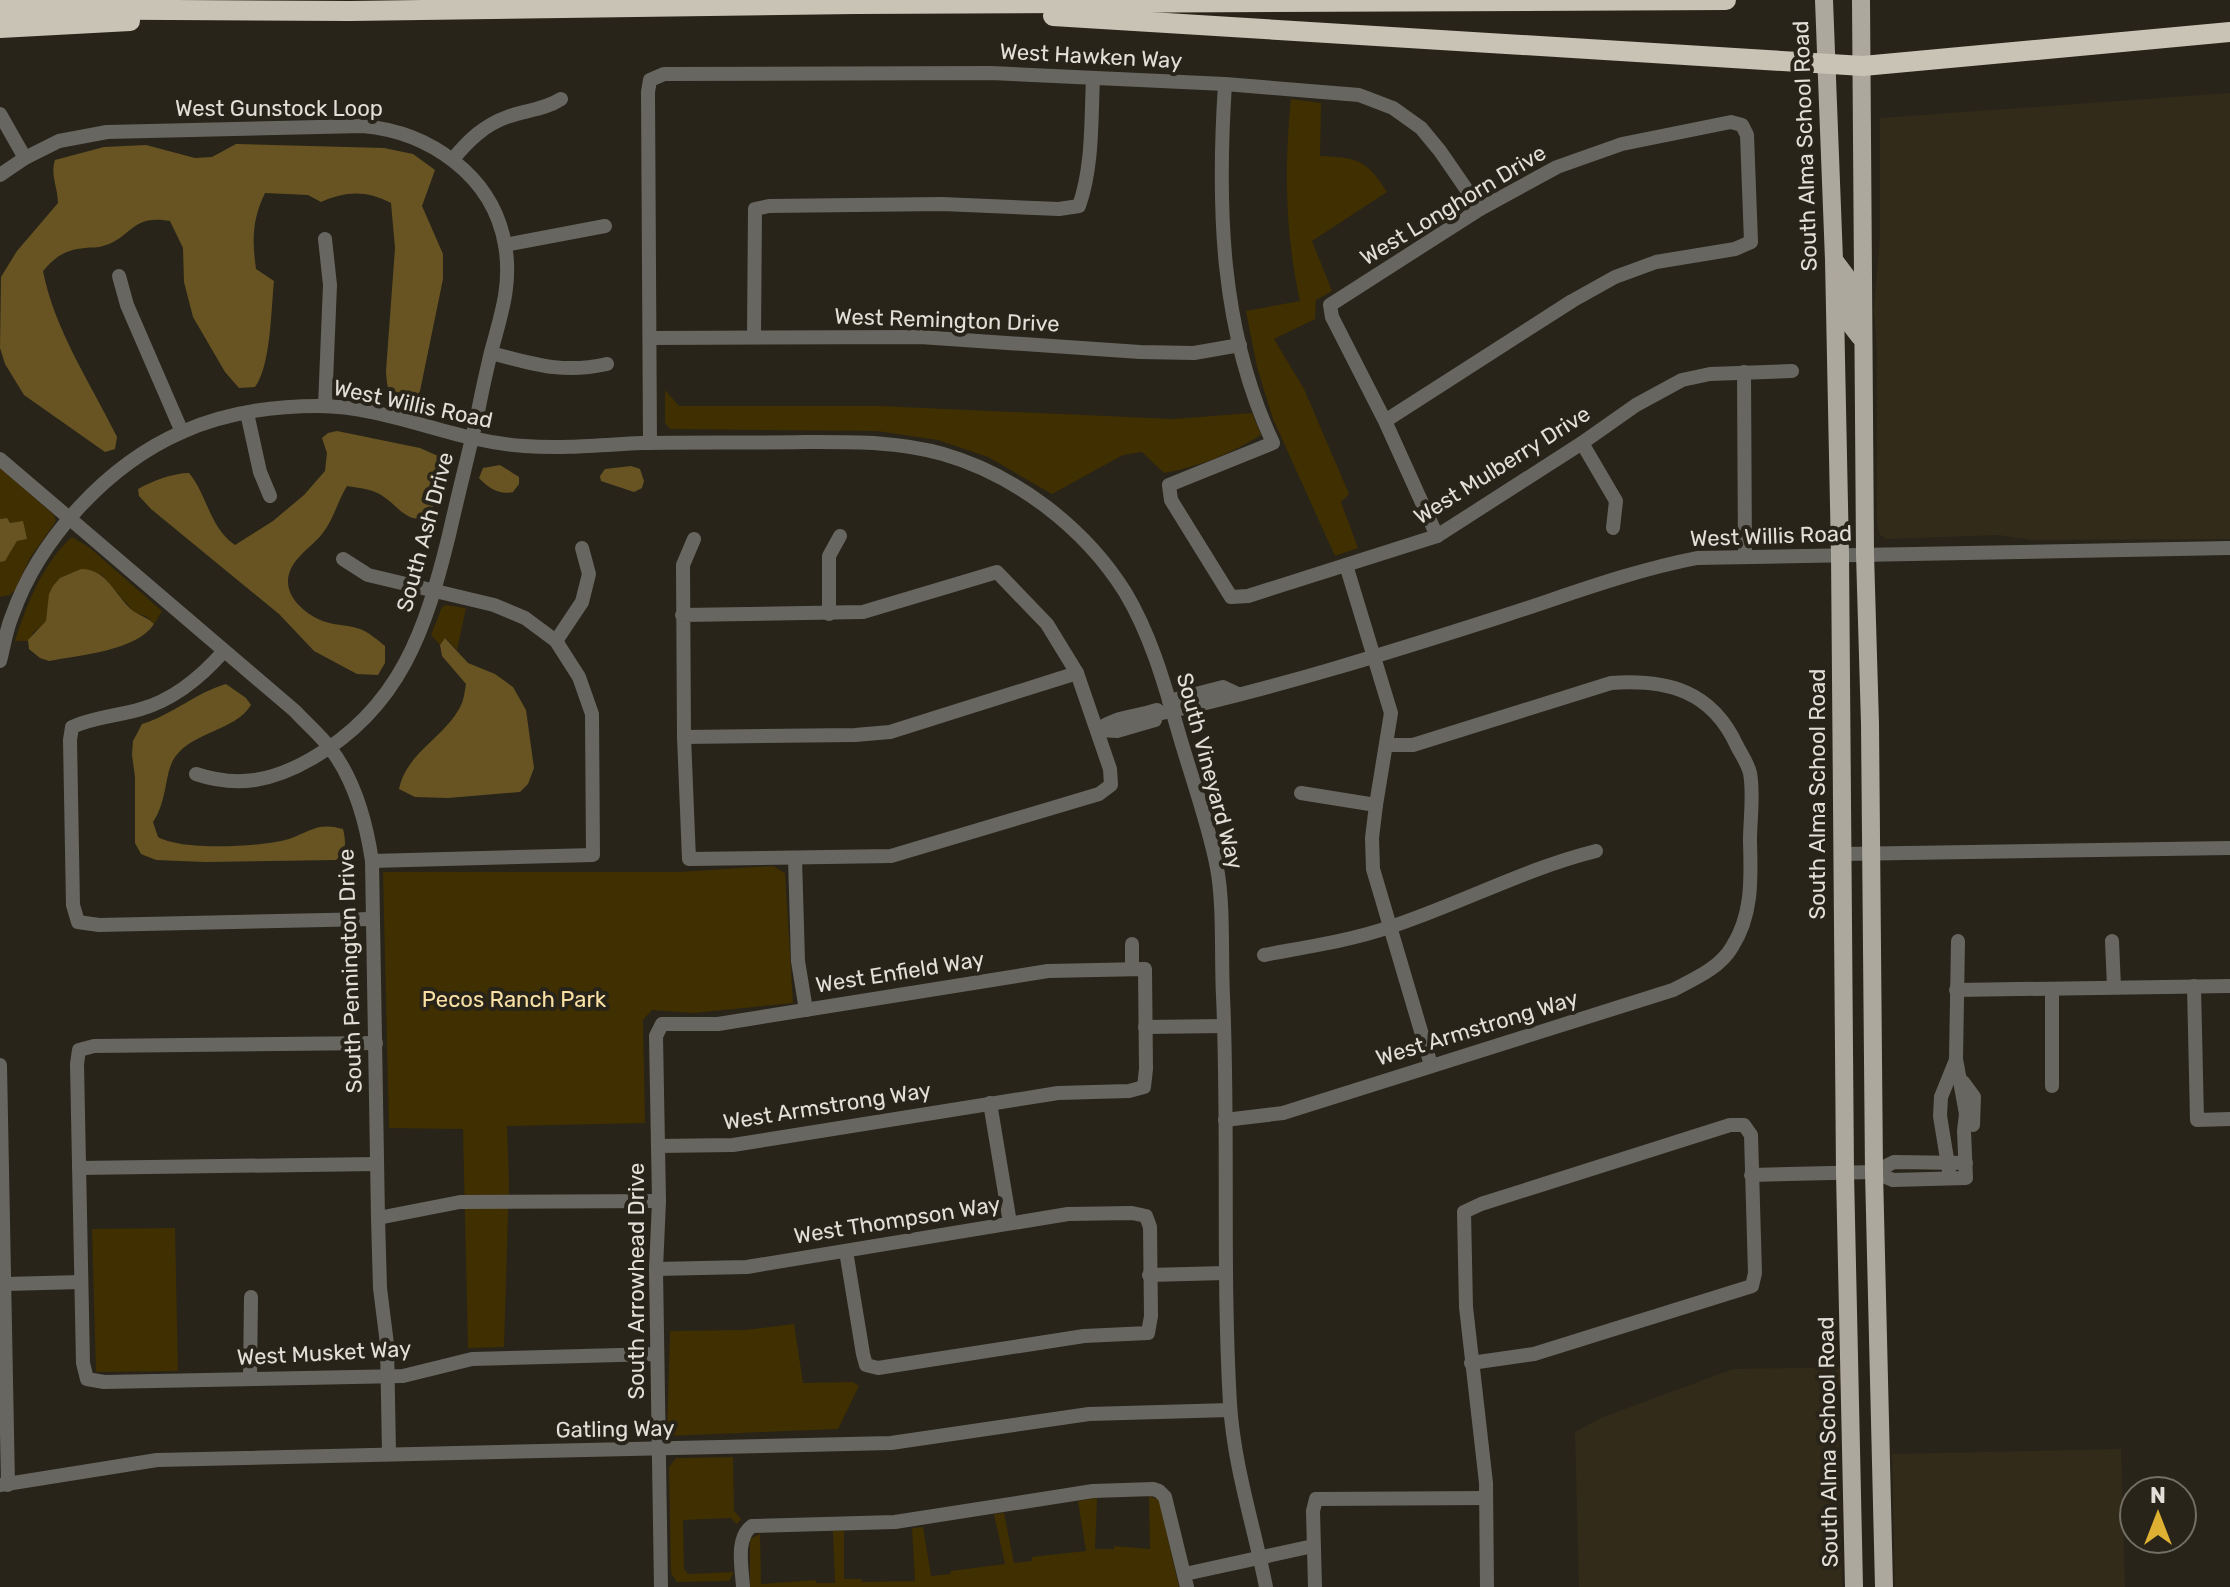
<svg xmlns="http://www.w3.org/2000/svg" width="2230" height="1587" font-family="Rubik,sans-serif">
  <style>
    .built { fill: #322b1a }
    .green { fill: #402f00 }
    .water { fill: #675422 }
    .lines { fill: none; stroke-linecap: round; stroke-linejoin: round }
    .minor { stroke: #686661; stroke-width: 14 }
    .major { stroke: #ada89d; stroke-width: 18 }
    .highway { stroke: #c8c3b5; stroke-width: 20 }
    .labels { text-anchor: middle; dominant-baseline: central; stroke-width: 8; stroke-linejoin: round; paint-order: stroke }
    .street-label { font-size: 22px; fill: #e2dfd8; stroke: #282419 }
    .park-label { font-size: 22px; fill: #f9e0a4; stroke: #282419 }
  </style>
  <rect width="100%" height="100%" fill="#282419"/>
  <g class="built">
    <path d="M2230,93v446l-200,1 -32,-5 -112,4 -6,-4 -3,-12v-171l-3,-43 6,-72v-119z"/>
    <path d="M1844,1367l-6,28 4,192h-263l-4,-155 26,-14 132,-49z"/>
    <path d="M2121,1449l4,138h-230l-3,-133z"/>
  </g>
  <g class="green">
    <path d="M1291,99l30,4 -1,53c38,2 46,3 67,36l-75,49 20,50 -16,9 -1,19 -41,20 30,50 45,105 -8,8 17,46 -23,8 -62,-137 -16,-52 -11,-56 54,-10c-15,-68 -16,-133 -9,-202z"/>
    <path d="M665,390l14,16h199l295,13 79,-6 9,22c-29,18 -62,32 -97,38l-22,-21 -19,3 -71,39 -64,-37 -50,-17 -61,-9 -207,-2 -5,-6z"/>
    <path d="M0,468l54,47 2,6 -26,37 -15,32 -5,5 -10,2v-35l5,-1 12,-20 9,-2 -21,-21 -5,1z"/>
    <path d="M72,537l18,11 72,63 -8,13 -8,-8 -11,-3 -34,-39 -68,59 -5,8h-13c11,-35 28,-79 57,-104z"/>
    <path d="M446,605l20,3 -9,42 -11,-12 -6,7 -9,-10 11,-28z"/>
    <path d="M773,866l12,7 8,130 -100,10 -41,-3 -9,10 2,103 -138,3 2,57 -5,164 -36,1 -5,-219 -74,-1 -6,-256h296z"/>
    <path d="M175,1228l3,143 -82,1 -4,-143z"/>
    <path d="M794,1324l9,59 50,-1 6,4 -21,43 -171,7 3,-105 75,-1z"/>
    <path d="M733,1457l1,54 7,8 -4,5 -6,-6 -48,2 1,49 4,5 46,-2 -5,9 -52,1 -6,-9 -2,-106 7,-9z"/>
    <path d="M1149,1496l10,4 20,87h-429v-48l10,-5 1,50 55,-4v3h19l-2,-52h11v48h17l1,3 53,-1 -3,-53 11,-1 8,49 19,-2 1,-3 54,-7 -11,-50 10,-1 10,50 18,-2v-4l54,-6 -8,-50 19,-3 -2,51h19v-3l36,3z"/>
  </g>
  <g class="water">
    <path d="M236,144l148,4 29,6 22,16 -13,36 21,48v25l-23,112 -6,9 -13,2c-14,-8 -14,-16 -15,-31l9,-123 -4,-45c-25,-13 -45,-12 -70,-1l-13,-7 -43,-2c-13,27 -13,47 -9,76l18,12c-3,28 -3,85 -19,106l-16,1 -14,-16 -32,-55 -9,-35 -1,-34 -13,-27c-39,-7 -37,16 -67,25 -5,2 -12,1 -18,2 -20,2 -29,8 -42,23 11,58 48,113 74,166l-2,12 -10,3 -81,-57 -19,-31 -5,-16 1,-71 16,-26 41,-48c0,-15 -8,-28 -3,-43l49,-13 42,-2 49,13 17,-1z"/>
    <path d="M337,431l83,17 18,8 -5,27v31c-22,14 -33,-6 -49,-17 -10,-8 -25,-9 -37,-11 -10,16 -13,33 -25,48 -7,9 -15,14 -22,22 -24,25 -9,49 18,63 14,7 28,5 42,10 8,3 18,11 25,17v17l-7,12 -21,-1 -43,-23 -35,-37 -128,-105 -12,-13 -1,-7c14,-8 35,-16 51,-16 19,23 20,54 46,72l38,-24 31,-26 21,-24 2,-18 -5,-15 6,-5z"/>
    <path d="M500,465l19,12v7l-6,8c-14,3 -25,-4 -34,-14l4,-10z"/>
    <path d="M631,466l9,3 4,12 -2,7 -8,4 -33,-11 -1,-5 5,-7z"/>
    <path d="M7,518l3,5 13,-2 4,18 -10,2 -12,20 -5,1v-43z"/>
    <path d="M81,569c26,0 33,25 51,41 7,6 14,6 22,14 -17,27 -75,31 -105,37l-9,-3 -11,-9 -1,-9 18,-19 3,-27 4,-8 7,-8z"/>
    <path d="M445,638l23,25 27,11 18,13 13,23 8,58 -6,16 -8,8 -72,6 -33,-1 -16,-8c8,-38 48,-52 63,-86 2,-5 3,-13 4,-19l-24,-28 -2,-11z"/>
    <path d="M226,684l20,14 5,7c-16,26 -57,26 -76,52 -11,16 -7,43 -22,65l5,15c23,14 105,10 131,2 22,-8 29,-17 54,-10 3,13 4,21 -7,31l-131,2 -49,-2 -15,-6 -6,-11v-66l-3,-22 1,-14 9,-17c30,-9 55,-32 84,-40z"/>
  </g>
  <g class="lines">
    <g class="minor">
      <path d="M1225,84c-8,122 -5,246 48,359l-104,42 2,15 60,97 17,-1 189,-60 145,-93 54,-38 46,-25 28,-6 82,-3"/>
      <path d="M0,114l25,44"/>
      <path d="M453,159c15,-18 31,-34 54,-42 19,-7 37,-7 54,-18"/>
      <path d="M0,175l25,-17 34,-17 48,-9 256,-6c66,6 130,49 142,119 7,39 -4,70 -14,107 -5,21 -10,43 -14,65 -9,39 -19,78 -28,118 -23,93 -48,173 -138,224 -38,22 -73,29 -115,15"/>
      <path d="M325,239l5,46 -5,121"/>
      <path d="M505,245l100,-19"/>
      <path d="M119,276l8,29 55,127"/>
      <path d="M754,337l1,-128 14,-3 173,-2 117,5 20,-3c14,-40 12,-86 14,-128"/>
      <path d="M650,338l270,-1 220,15 54,1 46,-8"/>
      <path d="M491,353c43,11 71,21 116,11"/>
      <path d="M1744,372l1,184"/>
      <path d="M247,413l13,59 10,24"/>
      <path d="M1385,421l187,-120 43,-24 41,-15 79,-13 16,-7 -4,-107 -5,-10 -11,-3 -109,22 -65,23 -77,42 -150,96 2,12 53,104 52,115"/>
      <path d="M650,443l-2,-351 2,-12 14,-6 327,-1 234,11 134,11 34,13 28,20 19,23 40,58"/>
      <path d="M1582,443l34,58 -3,27"/>
      <path d="M0,459l295,252c11,12 25,24 35,37 25,32 36,73 42,113l6,357 2,70 7,56 2,109"/>
      <path d="M343,559l25,16 126,30 31,13 31,23 23,36 13,37 1,141 -221,6"/>
      <path d="M1346,565l45,148 -15,92 -4,33 1,31 58,196"/>
      <path d="M829,614v-58l11,-20"/>
      <path d="M682,615l181,-3 134,-40 50,52 30,49 33,96 1,16 -12,9 -208,62 -202,3 -5,-122 -1,-172 11,-26"/>
      <path d="M556,641l26,-39 7,-28 -7,-26"/>
      <path d="M224,651c-22,25 -51,49 -83,58 -23,7 -47,8 -69,18l-2,13 3,165 5,17 21,3 274,-6"/>
      <path d="M0,661c4,-15 6,-31 12,-45 27,-77 95,-151 170,-184 42,-19 91,-26 137,-26 69,0 136,36 205,40 39,3 78,-1 117,-3 54,-1 109,0 163,-1 47,0 94,-1 139,12 73,21 142,74 182,138 26,43 40,94 54,142 12,42 30,91 38,134 7,37 4,89 6,128 6,136 -1,272 7,408 4,63 24,122 36,183"/>
      <path d="M1169,701l54,-14 15,7"/>
      <path d="M1097,730c22,-15 36,-12 60,-20l5,3c115,-25 229,-61 341,-97 65,-21 127,-45 194,-58l533,-10"/>
      <path d="M1097,730l20,1 38,-11"/>
      <path d="M684,737l171,-2 35,-3 187,-59"/>
      <path d="M1301,793l75,12"/>
      <path d="M1842,854l388,-6"/>
      <path d="M795,858l3,103 8,49"/>
      <path d="M2112,941l2,46"/>
      <path d="M1132,944v25"/>
      <path d="M1264,955c42,-8 85,-14 126,-28 70,-23 134,-58 206,-76"/>
      <path d="M2194,986l3,134 33,-1"/>
      <path d="M1956,990l274,-4"/>
      <path d="M1145,1027l79,-1"/>
      <path d="M376,1043l-282,3 -15,4 -2,14 6,299 4,16 17,3 299,-6 69,-17 185,-5"/>
      <path d="M0,1065l8,420"/>
      <path d="M1963,1082l11,15 -1,28"/>
      <path d="M2052,1086v-97"/>
      <path d="M990,1103l20,120"/>
      <path d="M1225,1120l58,-7 390,-123c21,-11 47,-22 59,-43 21,-33 19,-69 18,-106 0,-22 4,-46 0,-68 -2,-9 -9,-19 -13,-27 -25,-55 -69,-67 -126,-63l-198,62h-26"/>
      <path d="M658,1146l75,-1 325,-52 71,-2 15,-4 2,-18 -1,-100 -97,2 -330,53h-56l-6,12 3,165 -3,68 5,318"/>
      <path d="M79,1168l298,-4"/>
      <path d="M1949,1171l-9,-55 1,-19 15,-37"/>
      <path d="M1874,1172l19,8 73,-2 -2,-47 2,-17 -10,-55 2,-118"/>
      <path d="M1751,1175l123,-3 20,-10 72,1"/>
      <path d="M378,1218l82,-16 199,-1"/>
      <path d="M656,1269l91,-2 321,-53 64,-1 14,3 4,11 1,89 -3,17 -64,3 -206,32 -12,-3 -3,-11 -17,-103"/>
      <path d="M1149,1275l76,-2"/>
      <path d="M6,1284l75,-2"/>
      <path d="M1471,1363l63,-9 218,-68 3,-13 -4,-138 -7,-10h-14l-249,79 -17,8 2,95 20,176 1,104"/>
      <path d="M250,1379l1,-82"/>
      <path d="M0,1485l157,-25 734,-17 198,-29 141,-4"/>
      <path d="M1185,1574l128,-28"/>
      <path d="M743,1587c-1,-19 -8,-49 9,-61l143,-4 198,-31 60,-2 6,2 6,6 22,90"/>
      <path d="M1315,1587l-2,-76 3,-12 170,-1"/>
    </g>
    <g class="major">
      <path d="M1824,0l10,260 6,294 5,619 9,414"/>
      <path d="M1861,0l4,554 5,170 4,448 10,415"/>
      <path d="M1834,260l12,16 4,48 10,13"/>
    </g>
    <g class="highway">
      <path d="M0,9l350,2 506,-7 870,-4"/>
      <path d="M1053,16l810,50 367,-34"/>
      <path d="M0,28l130,-7"/>
    </g>
  </g>
  <g class="labels">
    <g class="street-label">
      <text transform="translate(1091 56) rotate(3)">West Hawken Way</text>
      <text x="279" y="108">West Gunstock Loop</text>
      <text transform="translate(1805 146) rotate(-92)">South Alma School Road</text>
      <text transform="translate(1453 205) rotate(-31)">West Longhorn Drive</text>
      <text transform="translate(947 320) rotate(2)">West Remington Drive</text>
      <text transform="translate(413 404) rotate(12)">West Willis Road</text>
      <text transform="translate(1502 465) rotate(-32)">West Mulberry Drive</text>
      <text transform="translate(425 532) rotate(-75)">South Ash Drive</text>
      <text transform="translate(1771 536) rotate(-2)">West Willis Road</text>
      <text transform="translate(1210 771) rotate(75)">South Vineyard Way</text>
      <text transform="translate(1817 794) rotate(-90)">South Alma School Road</text>
      <text transform="translate(350 971) rotate(-92)">South Pennington Drive</text>
      <text transform="translate(900 972) rotate(-9)">West Enfield Way</text>
      <text transform="translate(1477 1028) rotate(-17)">West Armstrong Way</text>
      <text transform="translate(827 1106) rotate(-9)">West Armstrong Way</text>
      <text transform="translate(897 1220) rotate(-9)">West Thompson Way</text>
      <text transform="translate(636 1281) rotate(-90)">South Arrowhead Drive</text>
      <text transform="translate(324 1353) rotate(-3)">West Musket Way</text>
      <text transform="translate(615 1429) rotate(-1)">Gatling Way</text>
      <text transform="translate(1828 1442) rotate(-91)">South Alma School Road</text>
    </g>
    <g class="park-label">
      <text x="514" y="999">Pecos Ranch Park</text>
    </g>
  </g>
  <g transform="translate(2158 1515)"><circle r="38" fill="#282419" stroke="#726f65" stroke-width="2"/>
  <path d="M0-6L14 30L0 20L-14 30Z" fill="#deb133"/>
  <text y="-12" font-size="22" font-weight="bold" text-anchor="middle" fill="#e2dfd8">N</text>
  </g>
</svg>
